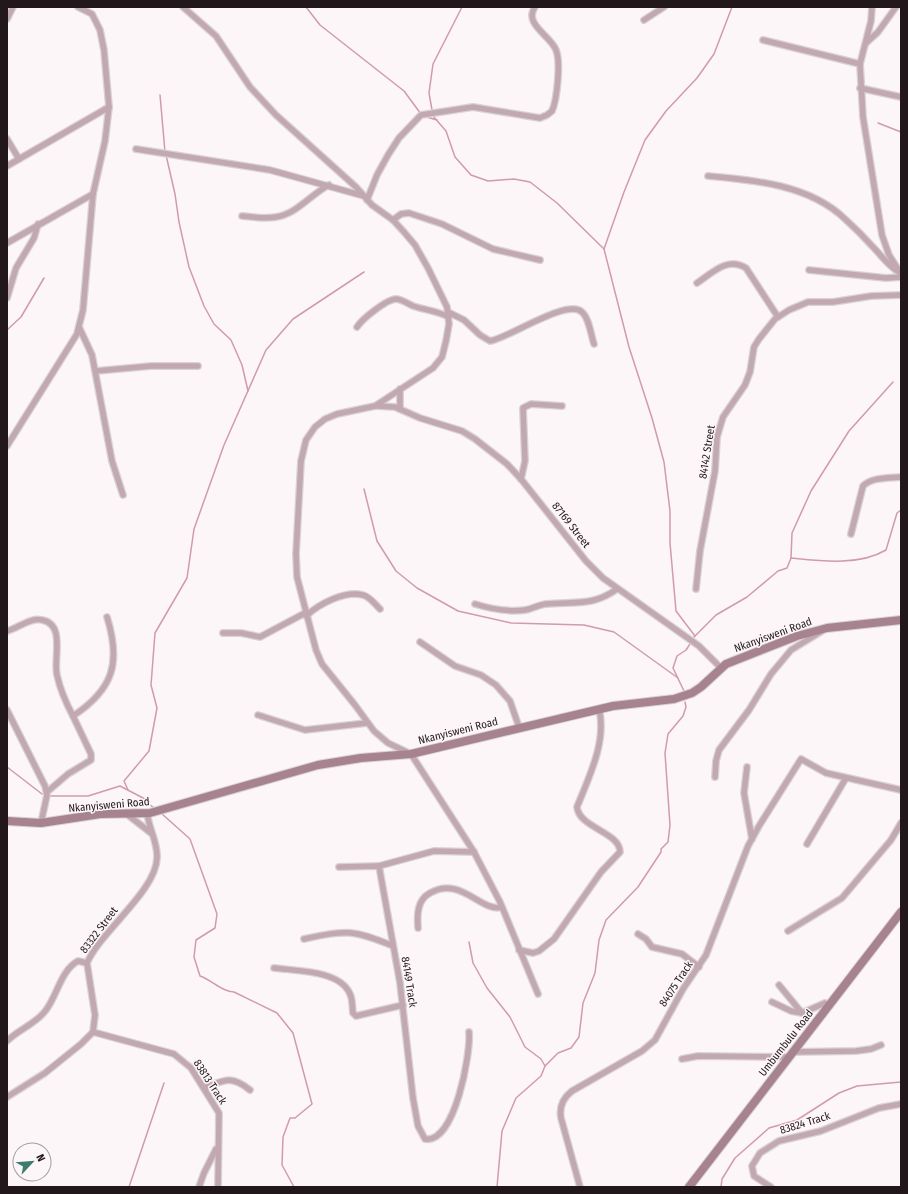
<svg xmlns="http://www.w3.org/2000/svg" width="908" height="1194" font-family="'Fira Sans Condensed',sans-serif">
  <style>
    .lines { fill: none; stroke-linecap: round; stroke-linejoin: round }
    .stream { stroke: #d19aad; stroke-width: 1.5 }
    .street-casing { stroke: #d9d2d5; stroke-width: 8 }
    .secondary-casing { stroke: #d9d2d5; stroke-width: 10 }
    .street { stroke: #c2a9b1; stroke-width: 5.5 }
    .secondary { stroke: #a7828f; stroke-width: 8 }
    .labels { text-anchor: middle; dominant-baseline: central; stroke-width: 3; stroke-linejoin: round; paint-order: stroke }
    .street-label { font-size: 11px; fill: #22181b; stroke: #fcf6f8 }
  </style>
  <rect width="100%" height="100%" fill="#fcf6f8"/>
  <g class="lines">
    <g class="stream">
      <path d="M306,7l14,18 84,66 17,23"/>
      <path d="M160,95l5,57"/>
      <path d="M432,110l-3,-17 4,-29 29,-57"/>
      <path d="M423,116l14,4"/>
      <path d="M433,116l13,15 9,26 16,18 17,6 26,-2 16,3 27,21 47,46 25,98 23,71 12,44 6,49v32l6,68 19,25"/>
      <path d="M878,123l23,9"/>
      <path d="M166,155l9,39 4,28 10,45 15,39 10,18 17,16 11,25 6,26"/>
      <path d="M604,249l20,-57 21,-52 21,-29 31,-33 17,-24 18,-47"/>
      <path d="M7,330l14,-13 23,-39"/>
      <path d="M364,489l13,52 19,30 21,17 41,23 53,12 73,2 30,7 64,46"/>
      <path d="M791,558l1,-25 19,-42 38,-60 44,-49"/>
      <path d="M693,638l23,-23 31,-18 31,-26 9,-3 4,-10c30,3 68,8 95,-8l11,-37 4,-3"/>
      <path d="M684,691l-11,-23 4,-12 9,-6 4,-6"/>
      <path d="M7,767l35,27"/>
      <path d="M128,790l-4,-9 25,-30 8,-43 -6,-23 4,-52 32,-55 7,-49 30,-84 42,-95 27,-31 71,-47"/>
      <path d="M49,796h39l32,-10 25,13 2,4 6,4"/>
      <path d="M161,813l29,26 27,75 -2,14 -19,12 -2,17 6,19c12,4 22,16 34,16l43,21 16,20 19,71 -17,14h-5l-7,19 -1,28 12,22"/>
      <path d="M469,942l4,21 14,25 23,29 15,30 16,12 4,7"/>
      <path d="M129,1187l35,-104"/>
      <path d="M497,1187l5,-56 14,-33 25,-22 4,-10 13,-13 13,-5 8,-11 4,-34 12,-30 4,-33 7,-20 32,-33 23,-35v-3l7,-7 2,-17 -5,-72 3,-19 15,-18 3,-9 -1,-5"/>
      <path d="M721,1187l1,-8 13,-21 34,-30 28,-8 42,-27 18,-7 44,-4"/>
    </g>
    <defs>
      <g id="street">
        <path d="M183,7l33,29 34,51 26,28 80,72 16,18 21,15 11,12 11,13 13,23 19,39 2,17 -3,17 -4,16 -9,11 -58,38 -38,8 -12,5 -10,8 -9,13 -5,21 -5,93 1,23 19,73 6,14 33,41 19,26 14,12 23,11 63,98 26,50 38,92"/>
        <path d="M872,7l-1,14 -11,43 3,53 19,118 7,20 12,19"/>
        <path d="M7,19l6,-12"/>
        <path d="M644,20l20,-13"/>
        <path d="M763,40l97,24"/>
        <path d="M866,43l12,-11 18,-25"/>
        <path d="M860,88l41,9"/>
        <path d="M7,139l12,20"/>
        <path d="M136,149l134,21 94,26"/>
        <path d="M7,166l102,-59"/>
        <path d="M708,176c47,4 102,9 137,43 10,9 19,18 28,28 9,9 15,19 26,25"/>
        <path d="M367,200l10,-25 11,-20 11,-17 22,-23 52,-8 67,11 7,-3 5,-4c5,-11 9,-49 4,-61 -5,-14 -33,-26 -21,-43"/>
        <path d="M242,216c11,1 24,3 34,1 21,-3 35,-23 53,-32"/>
        <path d="M393,220l8,-6 8,-1 33,11 51,25 47,11"/>
        <path d="M7,243l86,-49"/>
        <path d="M809,270l77,8 15,-1"/>
        <path d="M697,283c15,-10 31,-27 49,-15l32,49"/>
        <path d="M7,298l9,-30 18,-30 4,-14"/>
        <path d="M448,312l16,8 16,15 10,6c19,-3 77,-43 92,-29 7,6 9,23 12,32"/>
        <path d="M79,327l13,28 20,106 11,34"/>
        <path d="M357,327c5,-8 30,-28 39,-28 6,0 12,5 17,7 12,4 24,5 36,11"/>
        <path d="M96,371l55,-5h47"/>
        <path d="M377,406l18,1 25,11 42,13 13,8 32,25 14,15 65,82 17,17 96,68 22,22"/>
        <path d="M400,409v-20"/>
        <path d="M7,446l70,-112 6,-24 10,-116 12,-53 4,-34 -5,-57 -4,-20 -8,-16 -14,-7"/>
        <path d="M521,479l4,-18 -2,-53 8,-4 31,2"/>
        <path d="M851,534l12,-48c9,-9 26,-8 38,-9"/>
        <path d="M696,589l4,-38 15,-80 2,-34 6,-20 22,-32 5,-13 4,-25 5,-8 16,-20 14,-9 19,-8h25l38,-6 30,-1"/>
        <path d="M475,604c16,5 34,8 50,6 7,-1 13,-5 21,-6 28,-3 46,3 71,-15"/>
        <path d="M306,616c13,-12 39,-26 57,-21 7,2 12,9 17,14"/>
        <path d="M7,631c11,-3 24,-14 35,-11 24,4 11,39 15,55 3,14 9,28 16,41"/>
        <path d="M223,633h18l19,4 45,-24"/>
        <path d="M420,642l35,24 26,9 15,10 14,16 9,26"/>
        <path d="M7,710l38,76 2,9 -6,28"/>
        <path d="M258,715l47,15 62,-7"/>
        <path d="M747,767l-3,26 8,46"/>
        <path d="M715,777l1,-16 3,-11 30,-40 22,-36 20,-24 31,-19"/>
        <path d="M47,792l21,-18 23,-14v-6l-18,-38c41,-27 48,-54 34,-99"/>
        <path d="M128,815l23,18"/>
        <path d="M807,844l39,-66"/>
        <path d="M379,866l55,-15 40,1"/>
        <path d="M339,867l40,-1 21,117 13,115 5,28 7,13c30,5 46,-86 44,-107"/>
        <path d="M418,928c-1,-13 -1,-28 12,-35 31,-18 51,20 72,14"/>
        <path d="M788,931l54,-33 49,-58 10,-17"/>
        <path d="M638,934l8,5 6,8 30,7 17,13"/>
        <path d="M304,939c43,-9 48,-10 89,7"/>
        <path d="M519,950l14,3 6,-2 15,-12 47,-67 19,-20c0,-20 -41,-24 -43,-45 12,-30 30,-66 22,-98"/>
        <path d="M274,968c22,3 66,2 76,26 3,6 2,13 3,19l3,3 47,-11"/>
        <path d="M779,985l23,28"/>
        <path d="M772,1002l19,9 11,2 23,-10 5,2"/>
        <path d="M93,1032l81,22 17,14 28,45 -1,74"/>
        <path d="M7,1041c12,-12 29,-17 39,-31 11,-14 15,-40 32,-49l9,2"/>
        <path d="M793,1052l63,-1 15,-2 10,-4"/>
        <path d="M682,1059l16,-3 91,1"/>
        <path d="M204,1088c21,-8 27,-13 46,2"/>
        <path d="M7,1097l38,-24 36,-29 12,-12 2,-17 -8,-52c14,-32 69,-72 70,-105 1,-15 -8,-29 -10,-45"/>
        <path d="M199,1187l5,-14 12,-24"/>
        <path d="M580,1187l-19,-69c-2,-11 2,-20 11,-27l70,-40 13,-11 28,-51 23,-34 42,-109 11,-20 42,-67 25,14 75,17"/>
        <path d="M771,1187l-17,-11 -2,-10 8,-13 19,-12 42,-10 58,-23 22,-4"/>
      </g>
      <g id="secondary">
        <path d="M7,821l34,2 59,-9 50,-1 168,-48 43,-7 50,-4 202,-48 61,-7 18,-6 9,-6 25,-23 71,-28 30,-8 74,-8"/>
        <path d="M689,1187l212,-275"/>
      </g>
    </defs>
    <use href="#street" class="street-casing"/>
    <use href="#secondary" class="secondary-casing"/>
    <use href="#street" class="street"/>
    <use href="#secondary" class="secondary"/>
  </g>
  <g class="labels">
    <g class="street-label">
      <text transform="translate(707 452) rotate(-81)">84142 Street</text>
      <text transform="translate(571 525) rotate(52)">87169 Street</text>
      <text transform="translate(773 635) rotate(-20)">Nkanyisweni Road</text>
      <text transform="translate(458 731) rotate(-14)">Nkanyisweni Road</text>
      <text transform="translate(109 805) rotate(-5)">Nkanyisweni Road</text>
      <text transform="translate(99 930) rotate(-53)">83322 Street</text>
      <text transform="translate(409 982) rotate(81)">84149 Track</text>
      <text transform="translate(676 984) rotate(-57)">84075 Track</text>
      <text transform="translate(786 1043) rotate(-52)">Umbumbulu Road</text>
      <text transform="translate(210 1082) rotate(57)">83813 Track</text>
      <text transform="translate(805 1123) rotate(-17)">83824 Track</text>
    </g>
  </g>
  <rect width="908" height="1194" fill="none" stroke="#22181b" stroke-width="16"/>
  <g transform="translate(32 1162) rotate(64)"><circle r="19" fill="#fcf6f8" stroke="#a59da0"/>
  <path d="M0-3L7 15L0 10L-7 15Z" fill="#3b7c6c"/>
  <text y="-6" font-size="11" font-weight="bold" text-anchor="middle" fill="#22181b">N</text>
  </g>
</svg>
